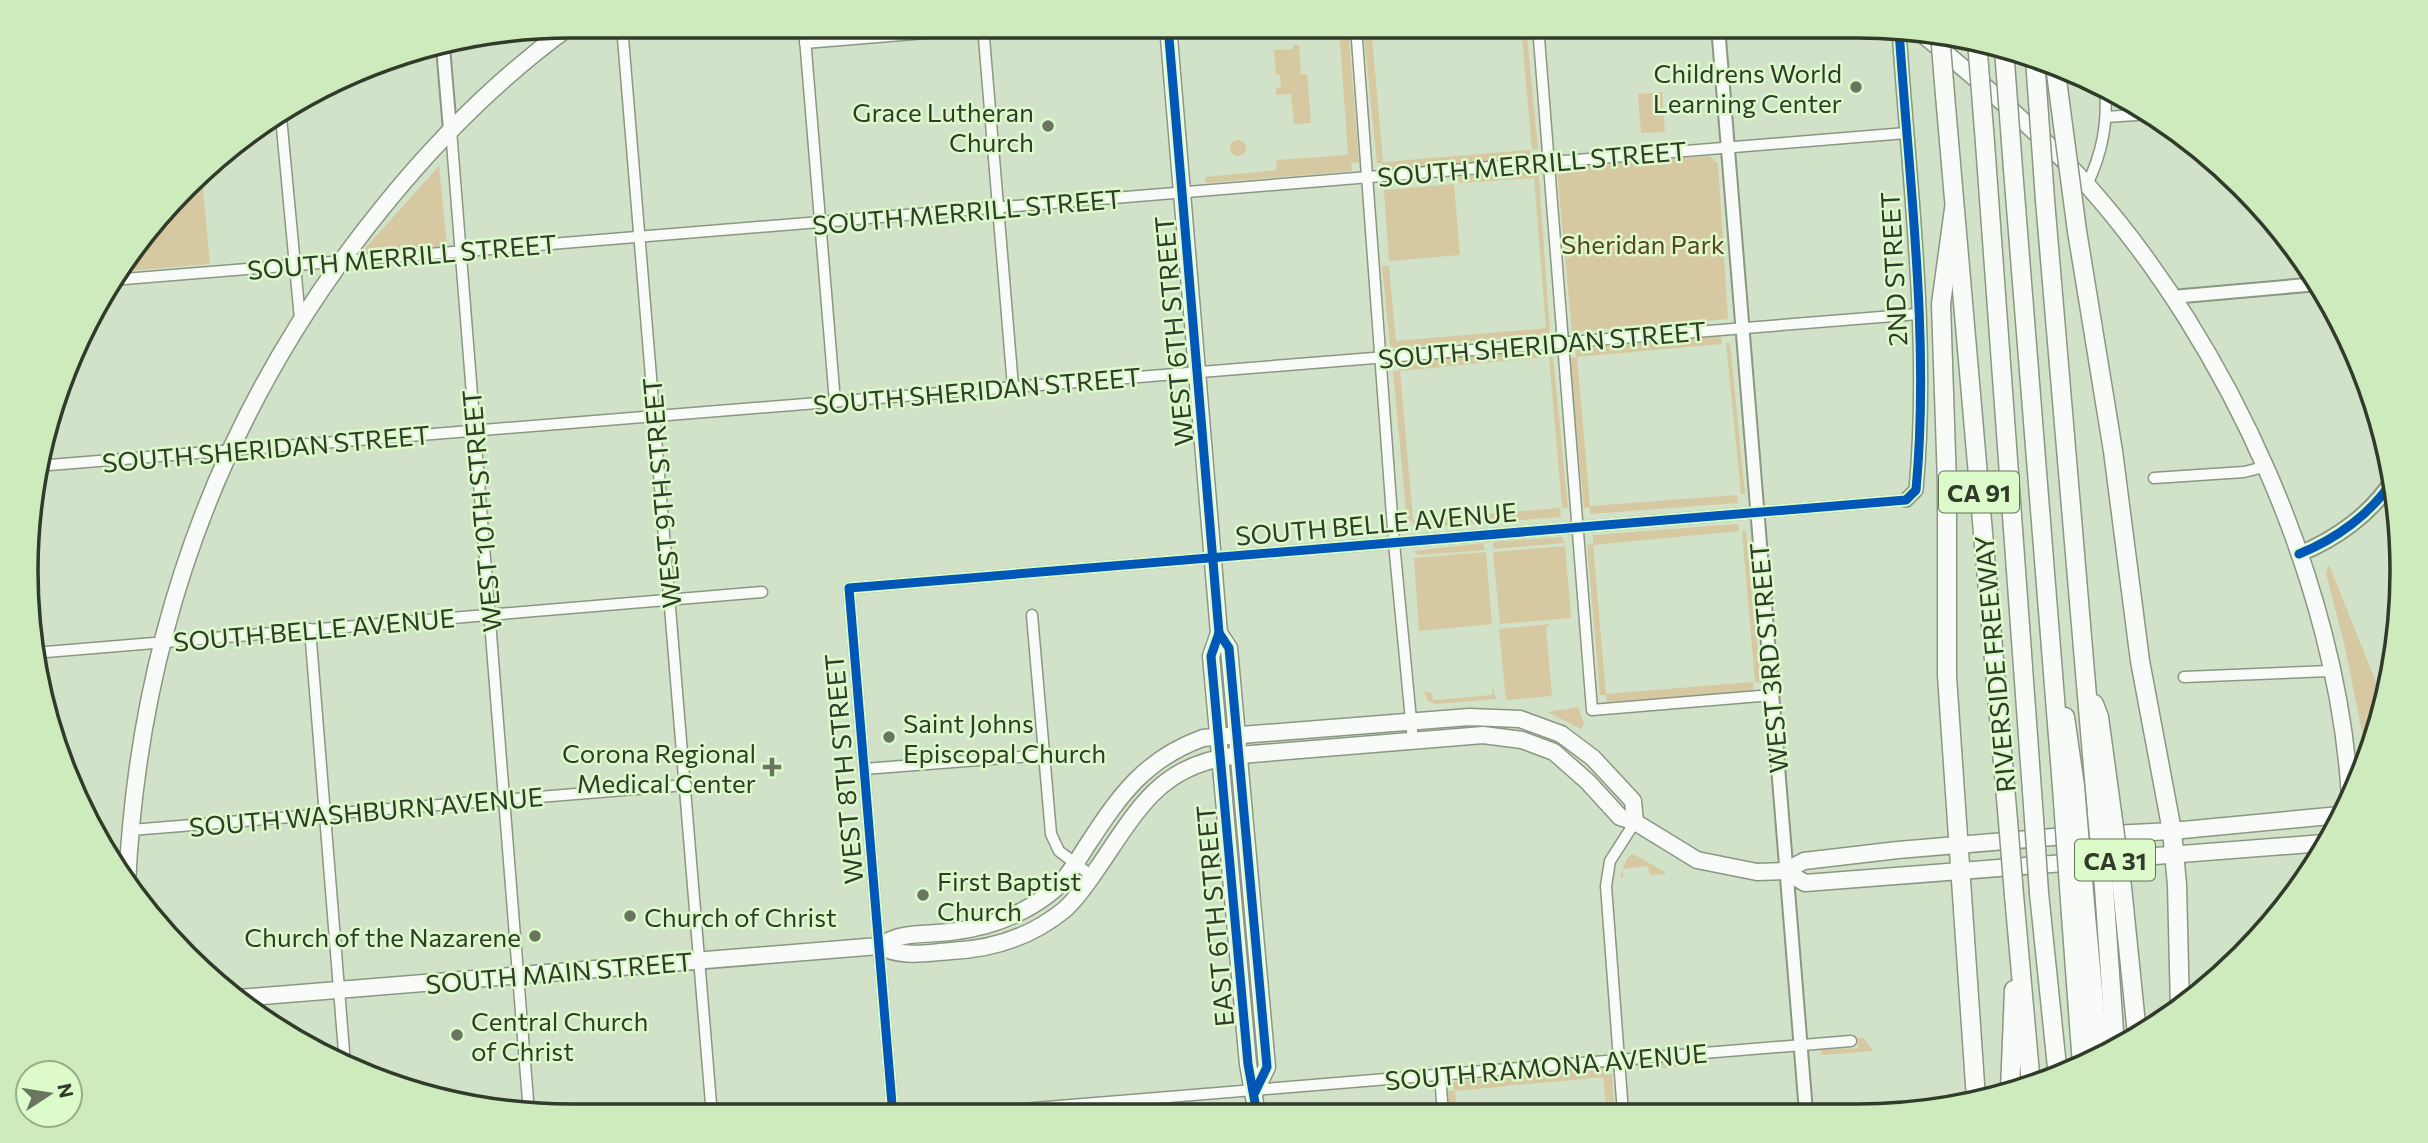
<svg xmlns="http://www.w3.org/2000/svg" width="2428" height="1143" font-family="Commissioner,sans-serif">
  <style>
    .green { fill: #d6c8a1 }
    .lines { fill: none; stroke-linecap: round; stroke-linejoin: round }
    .minor-casing { stroke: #8a9783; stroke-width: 13 }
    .tertiary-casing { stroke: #8a9783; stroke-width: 16 }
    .secondary-casing { stroke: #8a9783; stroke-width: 18 }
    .primary-casing { stroke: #8a9783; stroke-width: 19 }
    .motorway-casing { stroke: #8a9783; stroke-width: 21 }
    .minor { stroke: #f8fbf7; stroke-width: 10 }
    .tertiary { stroke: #f8fbf7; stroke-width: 12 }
    .secondary { stroke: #f8fbf7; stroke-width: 14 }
    .primary { stroke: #f8fbf7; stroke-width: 16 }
    .motorway { stroke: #f8fbf7; stroke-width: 18 }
    .motorway-bridge-casing { stroke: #8a9783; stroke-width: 21; stroke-linecap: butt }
    .motorway-bridge { stroke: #f8fbf7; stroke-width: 18 }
    .cycleway-casing { stroke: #dcfaca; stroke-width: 13 }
    .cycleway { stroke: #0057b8; stroke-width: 9 }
    .poi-dot { fill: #697561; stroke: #dcfaca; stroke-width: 2.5 }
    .labels { text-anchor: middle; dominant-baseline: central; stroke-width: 5; stroke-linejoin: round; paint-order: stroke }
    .shield { fill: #dcfaca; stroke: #647459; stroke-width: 2 }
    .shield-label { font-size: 24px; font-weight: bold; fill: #303b29 }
    .poi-label { font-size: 26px; fill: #303b29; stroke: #dcfaca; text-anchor: end }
    .street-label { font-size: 26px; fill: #303b29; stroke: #dcfaca }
    .park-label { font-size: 26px; fill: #5b4322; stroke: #dcfaca }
    .rim { fill: none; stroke: #303b29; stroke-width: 3.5 }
  </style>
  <rect width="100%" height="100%" fill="#d2e2c8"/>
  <g class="green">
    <path d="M1339,26h9l11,136 -8,1 1,8 -146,12 -1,-6 72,-7 -1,-10 72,-5z"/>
    <path d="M1363,26h8l12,136 147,-12 1,8 -148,12 -1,-7h-5z"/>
    <path d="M1521,26h5l12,123 -6,1z"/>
    <path d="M1293,45h6l2,29h6l4,49 -17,1 -3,-30 -15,1v-7l5,-1 -1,-12h-4l-2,-25 19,-1z"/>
    <path d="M1662,92l3,40 -24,1 -3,-39z"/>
    <circle cx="1238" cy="148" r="8"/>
    <path d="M1709,156l9,7 10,156 -156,13 -15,-161 5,-4z"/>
    <path d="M439,166l8,80 -86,7z"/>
    <path d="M1534,170l5,7 11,157 -155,14 -5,-2 -8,-80h7l7,75 150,-13 -12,-150 -75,5 -1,-6z"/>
    <path d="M202,179l8,85 -94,8 2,-3z"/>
    <path d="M1454,184l6,71 -71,6 -5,-71z"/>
    <path d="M1721,336l1,8 -145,13 13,149 147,-11 1,8 -148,11v-7l-6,1 -15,-150 7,-1 -1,-8z"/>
    <path d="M1726,343h4l15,151h-4z"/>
    <path d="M1544,350l1,7 -145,14 13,149 147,-12 1,9 -147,11 -1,-7h-6l-14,-150h6l-1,-9z"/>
    <path d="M1549,357h4l15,151h-6z"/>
    <path d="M1738,524l1,7 -146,14 13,149 147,-12 1,9 -147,11 -1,-7h-6l-13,-151 6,1v-10z"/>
    <path d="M1742,531h4l15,151h-6z"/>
    <path d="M1562,537l3,6 -72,6v-7z"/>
    <path d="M1483,543l2,7 -67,5 -4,-4z"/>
    <path d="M1565,546l6,72 -71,6 -7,-72z"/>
    <path d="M1486,552l6,72 -73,7 -5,-73z"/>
    <path d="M2329,565l55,137 -17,55 -22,-110 -19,-74z"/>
    <path d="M1550,624l-4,4 6,68 -46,4 -7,-71z"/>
    <path d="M1493,687l3,12 -60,5 -8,-3 -4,-9h7l2,8 59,-5z"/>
    <path d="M1578,707l6,17 -3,5 -34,-17z"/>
    <path d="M1633,854l32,18v2l-15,1 -2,-9 -25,3v8h-3l7,-19z"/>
    <path d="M1857,1038h6l10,13 -51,4 -1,-5 37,-2z"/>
    <path d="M1707,1060l1,4 -70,6 -2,-5z"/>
    <path d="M1603,1067l2,8 7,-1 3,39h-8l-4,-36 -148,14 2,23h-8l-2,-23h7l-1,-9z"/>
  </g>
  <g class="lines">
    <defs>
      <g id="minor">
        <path d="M622,26l90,1090"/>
        <path d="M804,26l31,376"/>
        <path d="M983,26l30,361"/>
        <path d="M1356,26l38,517 19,198"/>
        <path d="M1538,26l54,684 180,-15"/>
        <path d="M805,43l205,-17"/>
        <path d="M281,117l19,202"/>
        <path d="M2106,117l45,-3"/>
        <path d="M451,130l78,983"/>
        <path d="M2087,185c15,-32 21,-61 18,-96"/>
        <path d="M112,280l1794,-147"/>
        <path d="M37,466l1881,-152"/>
        <path d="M2154,478l90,-6 20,-5"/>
        <path d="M1032,615l19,219 8,17 33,25"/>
        <path d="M310,629l35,435"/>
        <path d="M34,653l728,-61"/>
        <path d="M2184,677l146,-6"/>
        <path d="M864,769l180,-14"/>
        <path d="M131,830l555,-45"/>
        <path d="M1440,1075l3,39"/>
        <path d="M1623,1113l-17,-227 4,-25 25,-39"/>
        <path d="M948,1115l903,-74"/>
        <path d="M893,1116l-44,-528 1057,-88"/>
      </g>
      <g id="tertiary">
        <path d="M1718,26l88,1086"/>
        <path d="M1899,30c10,151 31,309 17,460l-10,10"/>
        <path d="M443,47l7,83"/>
        <path d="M2172,297l146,-13"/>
      </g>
      <path id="secondary" d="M2299,554c37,-15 72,-40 94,-74"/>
      <g id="primary">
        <path d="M1168,26l51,607 -8,23 37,408 9,50"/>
        <path d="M1921,33c58,47 117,98 167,153 141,159 250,398 262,612"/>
        <path d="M1219,633l10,15 38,419 -12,25"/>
        <path d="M1785,871l20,12 519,-40"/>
        <path d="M127,884c12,-253 95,-479 256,-677 54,-67 116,-129 186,-180"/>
        <path d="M879,946c23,12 46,7 72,5 42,-2 80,-14 113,-41 13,-11 23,-27 33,-41 42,-61 63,-106 143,-114l243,-20 39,5 32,12 34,30 32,35 15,5 62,38 60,12 28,-1 19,-10 94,-11 155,-13 119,-6 168,-16"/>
        <path d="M239,998l640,-52c24,-15 44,-11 71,-14 36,-4 69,-15 99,-38 16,-12 28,-33 39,-50 32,-49 57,-85 115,-106l266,-21 51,2 41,15 32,24 40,43 2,21"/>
      </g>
      <g id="motorway">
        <path d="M1945,95l63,726"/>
        <path d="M1985,143l49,676"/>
        <path d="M2013,169l49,618"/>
        <path d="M2045,200l52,614"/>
        <path d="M1954,209l-13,95 6,180v192l29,423"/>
        <path d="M2077,231l36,220 27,210 32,170 5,54 3,124"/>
        <path d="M2094,704l5,13 13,96"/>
        <path d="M2065,717l10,69"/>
        <path d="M2104,887l11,159"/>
        <path d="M2122,887l15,147"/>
        <path d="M2039,893l19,184"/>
        <path d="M2014,895l17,190"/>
        <path d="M2071,915l11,150"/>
        <path d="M2086,916l13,140"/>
        <path d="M2010,1090l4,-100"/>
      </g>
    </defs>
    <use href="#minor" class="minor-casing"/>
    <use href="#tertiary" class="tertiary-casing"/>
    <use href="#secondary" class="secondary-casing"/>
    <use href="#primary" class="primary-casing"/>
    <use href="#motorway" class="motorway-casing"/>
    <use href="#minor" class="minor"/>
    <use href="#tertiary" class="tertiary"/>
    <use href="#secondary" class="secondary"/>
    <use href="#primary" class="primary"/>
    <use href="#motorway" class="motorway"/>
    <defs>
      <g id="motorway-bridge">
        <path d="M1940,34l5,61"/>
        <path d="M1977,41l8,102"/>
        <path d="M2004,49l9,120"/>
        <path d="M2035,59l10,141"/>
        <path d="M2055,65l22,166"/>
        <path d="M2075,786l11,130"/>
        <path d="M2062,787l9,128"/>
        <path d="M2112,813l10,74"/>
        <path d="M2097,814l7,73"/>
        <path d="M2034,819l5,74"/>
        <path d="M2008,821l6,74"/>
      </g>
    </defs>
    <use href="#motorway-bridge" class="motorway-bridge-casing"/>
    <use href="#motorway-bridge" class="motorway-bridge"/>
    <defs>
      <g id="cycleway">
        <path d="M1168,26l51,607 -8,23 37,408 9,50"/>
        <path d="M2299,554c37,-15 72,-40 94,-74"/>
        <path d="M1219,633l10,15 38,419 -12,25"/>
        <path d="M893,1116l-44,-528 1057,-88 10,-10c14,-151 -7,-309 -17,-460"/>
      </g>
    </defs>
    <use href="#cycleway" class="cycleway-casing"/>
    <use href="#cycleway" class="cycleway"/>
  </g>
  <g class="poi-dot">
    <circle cx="1856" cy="87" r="7"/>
    <circle cx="1048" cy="126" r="7"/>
    <circle cx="889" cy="737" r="7"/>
    <path d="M768.5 756.5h7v7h7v7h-7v7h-7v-7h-7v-7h7z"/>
    <circle cx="923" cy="895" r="7"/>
    <circle cx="630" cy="916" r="7"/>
    <circle cx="535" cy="936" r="7"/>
    <circle cx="457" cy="1035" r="7"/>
  </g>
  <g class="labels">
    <g class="shield">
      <rect x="1939" y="471.5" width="80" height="41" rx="5"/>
      <rect x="2075" y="839.5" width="80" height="41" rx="5"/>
    </g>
    <g class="shield-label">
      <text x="1979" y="492">CA 91</text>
      <text x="2115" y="860">CA 31</text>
    </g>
    <g class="poi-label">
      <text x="1842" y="72">Childrens World<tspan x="1842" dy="30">Learning Center</tspan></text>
      <text x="1034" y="111">Grace Lutheran<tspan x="1034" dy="30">Church</tspan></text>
      <text x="903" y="722" text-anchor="start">Saint Johns<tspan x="903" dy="30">Episcopal Church</tspan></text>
      <text x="756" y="752">Corona Regional<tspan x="756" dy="30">Medical Center</tspan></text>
      <text x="937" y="880" text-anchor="start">First Baptist<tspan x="937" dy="30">Church</tspan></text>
      <text x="644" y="916" text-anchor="start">Church of Christ</text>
      <text x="521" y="936">Church of the Nazarene</text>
      <text x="471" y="1020" text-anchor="start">Central Church<tspan x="471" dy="30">of Christ</tspan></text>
    </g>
    <g class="street-label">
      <text transform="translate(1532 163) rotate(-5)">SOUTH MERRILL STREET</text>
      <text transform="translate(967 211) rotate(-5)">SOUTH MERRILL STREET</text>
      <text transform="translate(402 256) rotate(-5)">SOUTH MERRILL STREET</text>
      <text transform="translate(1893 269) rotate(-93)">2ND STREET</text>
      <text transform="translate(1173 331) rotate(-95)">WEST 6TH STREET</text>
      <text transform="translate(1542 344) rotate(-5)">SOUTH SHERIDAN STREET</text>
      <text transform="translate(977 390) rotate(-5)">SOUTH SHERIDAN STREET</text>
      <text transform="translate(266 448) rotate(-5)">SOUTH SHERIDAN STREET</text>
      <text transform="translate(661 493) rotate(-95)">WEST 9TH STREET</text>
      <text transform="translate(481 511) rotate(-95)">WEST 10TH STREET</text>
      <text transform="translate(1376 523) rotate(-5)">SOUTH BELLE AVENUE</text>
      <text transform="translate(314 629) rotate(-5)">SOUTH BELLE AVENUE</text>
      <text transform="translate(1768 658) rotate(-95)">WEST 3RD STREET</text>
      <text transform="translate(1994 664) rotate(-95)">RIVERSIDE FREEWAY</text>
      <text transform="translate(843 769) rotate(-95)">WEST 8TH STREET</text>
      <text transform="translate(366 811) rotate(-5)">SOUTH WASHBURN AVENUE</text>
      <text transform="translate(1214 916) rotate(-95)">EAST 6TH STREET</text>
      <text transform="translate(559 972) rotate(-5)">SOUTH MAIN STREET</text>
      <text transform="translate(1546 1066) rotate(-5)">SOUTH RAMONA AVENUE</text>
    </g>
    <g class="park-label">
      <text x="1643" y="243">Sheridan Park</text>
    </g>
  </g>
  <path d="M0 0H2428V1143H0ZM571 38H1857A533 533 0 0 1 2390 571V571A533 533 0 0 1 1857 1104H571A533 533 0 0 1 38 571V571A533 533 0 0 1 571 38Z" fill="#ceebbd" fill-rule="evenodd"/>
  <path class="rim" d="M571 38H1857A533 533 0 0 1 2390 571V571A533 533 0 0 1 1857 1104H571A533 533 0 0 1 38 571V571A533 533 0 0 1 571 38Z"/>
  <g transform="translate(49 1094) rotate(78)"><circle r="33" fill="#dcfaca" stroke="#97ae8a" stroke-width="2"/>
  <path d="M0-5L12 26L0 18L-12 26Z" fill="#697561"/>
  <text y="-10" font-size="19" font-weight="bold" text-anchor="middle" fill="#303b29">N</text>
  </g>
</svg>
